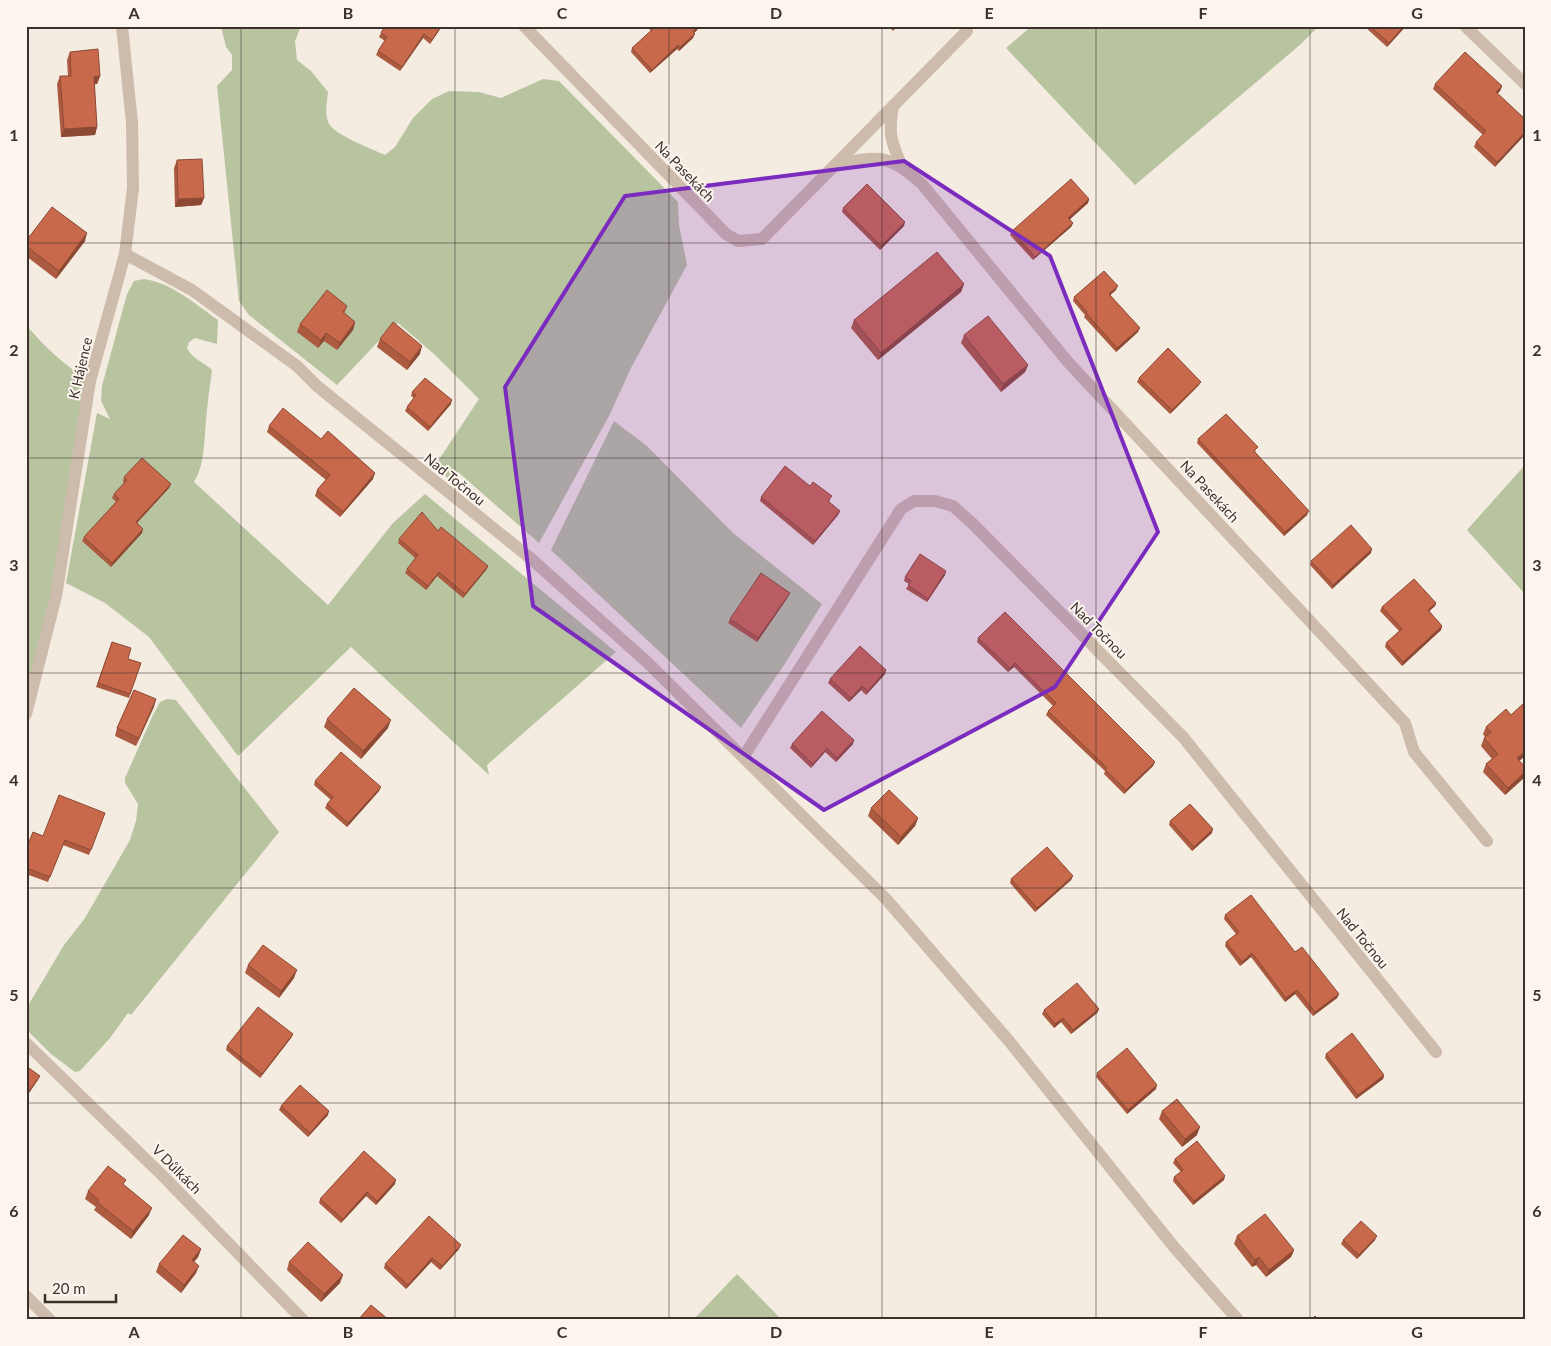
<svg xmlns="http://www.w3.org/2000/svg" width="1551" height="1346" font-family="Lato,sans-serif">
  <style>
    .green { fill: #b8c4a0 }
    .lines { fill: none; stroke-linecap: round; stroke-linejoin: round }
    .minor { stroke: #cdbbac; stroke-width: 12 }
    .wall { fill: #ac5a40 }
    .shaded-wall { fill: #8c4a34 }
    .building { fill: #c8694b; stroke: #8c4a34 }
    .marked { fill: #7b2cbf; fill-opacity: 0.2; stroke: #7b2cbf; stroke-width: 4; stroke-linejoin: round }
    .grid { fill: none; stroke: #3b302b; stroke-width: 1; stroke-opacity: 0.55 }
    .labels { text-anchor: middle; dominant-baseline: central; stroke-width: 4; stroke-linejoin: round; paint-order: stroke }
    .street-label { font-size: 14px; fill: #3b302b; stroke: #fbf5ee }
    .neatline { fill: none; stroke: #3b302b; stroke-width: 2 }
    .grid-label { font-size: 16px; text-anchor: middle; font-weight: bold; fill: #3b302b }
  </style>
  <rect width="100%" height="100%" fill="#f4ebe1"/>
  <g class="green">
    <path d="M221,26h80l-6,15 2,19 14,11 17,21c-1,10 -4,22 1,32 6,11 43,25 56,31l10,-8 18,-29 19,-19 17,-8 30,1 22,6 42,-19 16,2 119,121 1,23 8,40 -56,103 -22,48 -70,127 -81,-71 -9,8 -13,-16 43,-65 -45,-45 -36,-31 -7,5 -54,57 -88,-70 -10,-14 -22,-215 15,-16v-15l-6,-8z"/>
    <path d="M1032,26h287l-18,18 -166,141 -129,-137z"/>
    <path d="M144,279c28,4 51,25 74,41l-1,24 -22,-6 -6,4 -2,6c7,13 16,13 25,22 -2,17 -5,34 -6,51 -2,20 -1,43 -12,61l134,123 65,-82 32,-29 191,158 -129,113 2,10 -138,-128 -113,109 -89,-119 -44,-34 -39,-20 31,-170 13,6 -9,-18 1,-15 25,-92 7,-13z"/>
    <path d="M26,325c19,22 39,41 64,56l-22,140 -42,193z"/>
    <path d="M614,421l33,25 86,87 89,71 -36,58 -45,66 -190,-178z"/>
    <path d="M1525,465v129l-58,-64z"/>
    <path d="M167,699l9,1 103,132 -148,183 -3,-2 -18,25 -30,33 -5,1 -24,-18 -25,-25v-20l38,-64 21,-27 45,-78 6,-19 2,-17 -13,-21v-5l28,-63 7,-13z"/>
    <path d="M737,1274l45,46h-89z"/>
  </g>
  <g class="lines">
    <g class="minor">
      <path d="M524,26l202,208 12,7 24,-2 205,-208"/>
      <path d="M1465,26l60,58"/>
      <path d="M893,106c-5,28 -2,35 9,61"/>
      <path d="M836,165c43,-10 52,-11 86,19l146,178 337,361 9,29 73,89"/>
      <path d="M125,254l67,36 105,76 20,20 212,171 118,105 239,237 123,142 165,206 64,73"/>
      <path d="M26,714l30,-118 34,-215 35,-127 8,-66 -1,-65 -10,-97"/>
      <path d="M744,756l157,-247 13,-8h21l18,5 21,19 209,212 253,315"/>
      <path d="M26,1043l138,134 139,143"/>
      <path d="M26,1296l24,24"/>
    </g>
  </g>
  <g class="wall">
    <path d="M385,26h57l-12,18 -7,-6 -23,33 -24,-16 2,-4 7,-10 -6,-4 2,-4z"/>
    <path d="M647,26h54l-7,7 -1,5 -14,13 -2,-2 -27,24 -19,-21 1,-4 19,-17z"/>
    <path d="M889,26h9l-5,5z"/>
    <path d="M1364,26h42l-19,21z"/>
    <path d="M70,52l30,24 -3,8h-3l3,43 -2,8 -34,2 -4,-53 3,-8h8l-1,-16z"/>
    <path d="M1435,84l67,2 -2,5 -3,3 28,25 -30,48 -21,-20 2,-5 7,-7 -50,-46z"/>
    <path d="M177,160l27,38 -3,7 -26,2 -1,-39z"/>
    <path d="M1089,199l-1,4 -18,16 3,4 -2,4 -38,33 -23,-25 2,-4z"/>
    <path d="M843,208l61,18 -24,24 -38,-38z"/>
    <path d="M26,241h59l-29,38 -30,-23z"/>
    <path d="M964,284l-3,8 -83,68 -27,-32 3,-8z"/>
    <path d="M1116,290l-6,5 28,37 -22,20 -32,-35 1,-2 -12,-14 1,-4z"/>
    <path d="M347,306l-3,8 11,8 -2,8 -16,20 -13,-9 -6,7 -21,-16 3,-8z"/>
    <path d="M964,335l64,30 -3,7 -24,20 -40,-49z"/>
    <path d="M380,339l40,15 -13,16 -30,-23z"/>
    <path d="M1139,378l60,7 -29,29 -33,-32z"/>
    <path d="M412,392l39,12 -23,27 -23,-20 2,-4 7,-9 -3,-2z"/>
    <path d="M269,426l104,53 -33,38 -25,-21 2,-6 9,-10 -59,-48z"/>
    <path d="M1198,439l58,12 -1,1 52,63 -23,21 -87,-93z"/>
    <path d="M124,477l47,7 -2,4 -32,35 5,10 -31,34 -29,-26 2,-4 32,-35 -4,-4 2,-4 10,-11 -1,-2z"/>
    <path d="M810,486l20,14 -1,2 11,9 -2,4 -25,30 -53,-44 1,-4z"/>
    <path d="M438,531l50,35 -2,4 -23,28 -26,-22 -11,14 -21,-17 2,-4 8,-11 -17,-15 1,-4z"/>
    <path d="M1371,553l-39,36 -22,-24 1,-4z"/>
    <path d="M945,575l-18,27 -21,-13 3,-5 -5,-3 1,-4z"/>
    <path d="M788,597l-31,45 -29,-19 2,-4z"/>
    <path d="M1436,603l-1,3 -6,5 13,15 -1,4 -39,36 -17,-19 1,-4 13,-12 -19,-20 2,-4z"/>
    <path d="M1005,612l148,154 -29,28 -20,-20 1,-3 -59,-56 2,-4 5,-5 -39,-39 -6,5 -31,-30 1,-4z"/>
    <path d="M112,642l16,17 13,4 -12,35 -33,-11z"/>
    <path d="M885,674l-19,21 -5,-5 -12,12 -21,-19 2,-4z"/>
    <path d="M156,699l-20,47 -21,-10 2,-8z"/>
    <path d="M327,719l61,9 -27,31 -37,-32z"/>
    <path d="M1486,727l39,40v10l-20,18 -22,-23 3,-8 6,-5 -11,-13 3,-8 1,-1 -2,-3z"/>
    <path d="M792,744h61l-17,18 -11,-10 -14,16 -21,-20z"/>
    <path d="M315,781l64,10 -32,36 -22,-19 2,-4 4,-4 -17,-15z"/>
    <path d="M871,808l47,10 -3,8 -17,19 -30,-29z"/>
    <path d="M105,813l-16,42 -26,-10 -15,37 -22,-8v-25l17,-13z"/>
    <path d="M1170,821l42,12 -20,18 -23,-26z"/>
    <path d="M1073,876l-2,4 -36,32 -25,-29 1,-4z"/>
    <path d="M1225,915l70,37 44,42 -2,4 -24,18 -18,-22 -10,8 -34,-45 -11,9 -15,-20 1,-4 10,-8 -12,-15z"/>
    <path d="M248,965l46,13 -15,20 -34,-25z"/>
    <path d="M1099,1009l-2,4 -26,21 -10,-12 -7,6 -12,-14 2,-4z"/>
    <path d="M293,1034l-2,4 -31,40 -34,-28 1,-4z"/>
    <path d="M1326,1054l58,21 -1,4 -27,20 -31,-41z"/>
    <path d="M1097,1073l59,16 -29,25 -31,-37z"/>
    <path d="M281,1106l47,9 -20,22 -29,-27z"/>
    <path d="M1162,1111l35,24 -15,12 -23,-28z"/>
    <path d="M1175,1159l49,21 -31,25 -20,-24 1,-4 7,-5 -8,-9z"/>
    <path d="M395,1184l-19,21 -10,-9 -25,27 -22,-20 1,-4z"/>
    <path d="M124,1185l25,30 -18,24 -37,-29 2,-3 -11,-8 3,-8z"/>
    <path d="M1237,1236l57,14 -3,7 -25,20 -10,-12 -4,2 -18,-23z"/>
    <path d="M1343,1240h32l-18,19 -16,-15z"/>
    <path d="M201,1249l-3,8 -4,5 2,11 -15,20 -25,-21 3,-8z"/>
    <path d="M459,1249l-19,21 -9,-8 -25,27 -22,-21 1,-4z"/>
    <path d="M289,1262l51,21 -19,19 -34,-32z"/>
  </g>
  <g class="shaded-wall">
    <path d="M441,26h1l-12,18 2,-4z"/>
    <path d="M698,26h3l-10,10 2,-4z"/>
    <path d="M1404,26h2l-19,21 2,-4z"/>
    <path d="M424,34l-1,4 -23,33 2,-4z"/>
    <path d="M695,34l-2,4 -14,13 1,-4z"/>
    <path d="M678,45l-1,4 -27,24 2,-3z"/>
    <path d="M100,76l-3,8 -6,1 3,-8z"/>
    <path d="M1502,86l-2,5 -6,6 2,-5z"/>
    <path d="M97,127l-2,8 -34,2 3,-8z"/>
    <path d="M1525,132v3l-30,32 2,-5z"/>
    <path d="M204,198l-3,7 -26,2 3,-8z"/>
    <path d="M1089,199l-1,4 -21,19 1,-4z"/>
    <path d="M905,222l-1,4 -24,24 1,-4z"/>
    <path d="M1073,223l-2,4 -38,33 2,-3z"/>
    <path d="M87,233l-2,8 -29,38 3,-8z"/>
    <path d="M964,284l-3,8 -83,68 3,-7z"/>
    <path d="M1118,286l-2,4 -9,8 2,-4z"/>
    <path d="M355,322l-2,8 -16,20 3,-7z"/>
    <path d="M1140,328l-2,4 -22,20 1,-4z"/>
    <path d="M326,333l-2,8 -6,7 3,-8z"/>
    <path d="M422,346l-2,8 -13,16 3,-8z"/>
    <path d="M1028,365l-3,7 -24,20 2,-8z"/>
    <path d="M1201,382l-2,3 -29,29 2,-4z"/>
    <path d="M452,400l-1,4 -23,27 2,-4z"/>
    <path d="M375,473l-2,6 -33,38 3,-5z"/>
    <path d="M171,484l-2,4 -35,38 2,-4z"/>
    <path d="M840,511l-2,4 -25,30 2,-4z"/>
    <path d="M1309,511l-2,4 -23,21 1,-4z"/>
    <path d="M143,529l-1,4 -31,34 1,-4z"/>
    <path d="M1372,549l-1,4 -39,36 1,-4z"/>
    <path d="M488,566l-2,4 -23,28 2,-4z"/>
    <path d="M946,571l-1,4 -18,27 1,-3z"/>
    <path d="M439,572l-2,4 -11,14 2,-4z"/>
    <path d="M790,593l-2,4 -31,45 1,-4z"/>
    <path d="M1436,603l-1,3 -9,8 2,-4z"/>
    <path d="M1442,626l-1,4 -39,36 1,-4z"/>
    <path d="M1015,663l-1,4 -6,5 2,-4z"/>
    <path d="M886,670l-1,4 -19,21 2,-4z"/>
    <path d="M862,686l-1,4 -12,12 2,-4z"/>
    <path d="M156,699l-2,8 -18,39 3,-8z"/>
    <path d="M391,720l-3,8 -27,31 2,-8z"/>
    <path d="M854,740l-1,4 -17,18 1,-4z"/>
    <path d="M827,748l-2,4 -14,16 2,-4z"/>
    <path d="M1525,751v5l-11,10 3,-8z"/>
    <path d="M1155,762l-2,4 -29,28 2,-4z"/>
    <path d="M1525,772v5l-20,18 3,-7z"/>
    <path d="M381,787l-2,4 -32,36 1,-4z"/>
    <path d="M918,818l-3,8 -17,19 3,-8z"/>
    <path d="M1213,829l-1,4 -20,18 2,-4z"/>
    <path d="M1073,876l-2,4 -36,32 2,-4z"/>
    <path d="M1252,953l-1,4 -11,9 2,-4z"/>
    <path d="M297,970l-3,8 -15,20 2,-7z"/>
    <path d="M1297,990l-2,4 -10,8 1,-4z"/>
    <path d="M1339,994l-2,4 -24,18 2,-4z"/>
    <path d="M1099,1009l-2,4 -26,21 2,-4z"/>
    <path d="M1063,1018l-2,4 -7,6 1,-4z"/>
    <path d="M293,1034l-2,4 -31,40 2,-4z"/>
    <path d="M1384,1075l-1,4 -27,20 2,-4z"/>
    <path d="M40,1076l-2,4 -11,16 1,-4z"/>
    <path d="M1157,1085l-1,4 -29,25 1,-4z"/>
    <path d="M329,1111l-1,4 -20,22 2,-4z"/>
    <path d="M1200,1127l-3,8 -15,12 3,-8z"/>
    <path d="M1225,1176l-1,4 -31,25 1,-4z"/>
    <path d="M396,1180l-1,4 -19,21 1,-4z"/>
    <path d="M367,1192l-1,4 -25,27 2,-4z"/>
    <path d="M152,1208l-3,7 -18,24 2,-8z"/>
    <path d="M1377,1236l-2,4 -18,19 2,-4z"/>
    <path d="M461,1245l-2,4 -19,21 2,-4z"/>
    <path d="M201,1249l-3,8 -9,11 3,-8z"/>
    <path d="M1294,1250l-3,7 -25,20 3,-7z"/>
    <path d="M1259,1257l-3,8 -4,2 3,-7z"/>
    <path d="M432,1258l-1,4 -25,27 2,-4z"/>
    <path d="M199,1266l-3,7 -15,20 3,-8z"/>
    <path d="M343,1275l-3,8 -19,19 3,-8z"/>
  </g>
  <g class="building">
    <path d="M385,26h56l-9,14 -8,-6 -22,33 -24,-16 9,-14 -6,-4z"/>
    <path d="M652,26h46l-5,6 2,2 -15,13 -2,-2 -26,25 -20,-22 22,-20z"/>
    <path d="M1370,26h34l-15,17z"/>
    <path d="M98,49l2,27 -6,1 3,50 -33,2 -4,-53h11l-1,-24z"/>
    <path d="M1465,52l37,34 -6,6 29,27v13l-28,30 -21,-20 10,-11 -51,-47z"/>
    <path d="M202,159l2,39 -26,1 -1,-39z"/>
    <path d="M1071,179l18,20 -21,19 5,5 -38,34 -23,-26z"/>
    <path d="M867,184l38,38 -24,24 -38,-38z"/>
    <path d="M52,207l35,26 -28,38 -33,-25v-5z"/>
    <path d="M937,252l27,32 -83,69 -27,-33z"/>
    <path d="M1104,271l14,15 -9,8 31,34 -23,20 -31,-35 1,-1 -13,-15z"/>
    <path d="M327,290l20,16 -4,6 12,10 -15,21 -14,-10 -5,7 -21,-16z"/>
    <path d="M988,316l40,49 -25,19 -39,-49z"/>
    <path d="M393,322l29,24 -12,16 -30,-23z"/>
    <path d="M1168,348l33,34 -29,28 -33,-32z"/>
    <path d="M425,378l27,22 -22,27 -23,-20 9,-12 -4,-3z"/>
    <path d="M283,408l38,31 7,-8 47,42 -32,39 -26,-22 13,-15 -61,-49z"/>
    <path d="M1226,414l32,33 -4,4 55,60 -24,21 -87,-93z"/>
    <path d="M142,458l29,26 -35,38 7,7 -31,34 -28,-26 35,-38 -5,-5 13,-14 -3,-3z"/>
    <path d="M785,466l25,20 3,-4 19,14 -4,5 12,10 -25,30 -54,-44z"/>
    <path d="M422,512l16,19 3,-4 47,39 -23,28 -26,-22 -11,14 -21,-17 11,-14 -19,-16z"/>
    <path d="M1351,525l21,24 -39,36 -22,-24z"/>
    <path d="M920,554l26,17 -18,28 -20,-14 3,-4 -6,-4z"/>
    <path d="M761,573l29,20 -32,45 -28,-19z"/>
    <path d="M1414,579l22,24 -8,7 14,16 -39,36 -17,-19 16,-14 -20,-22z"/>
    <path d="M1005,612l150,150 -29,28 -21,-20 2,-2 -59,-57 8,-8 -41,-40 -5,5 -32,-30z"/>
    <path d="M112,642l19,6 -3,11 13,4 -11,31 -32,-11z"/>
    <path d="M860,646l26,24 -18,21 -6,-5 -11,12 -21,-19z"/>
    <path d="M354,688l37,32 -28,31 -36,-32z"/>
    <path d="M134,690l22,9 -17,39 -22,-10z"/>
    <path d="M1525,702v49l-8,7 8,9v5l-17,16 -22,-24 12,-10 -14,-16 7,-6 -5,-5 20,-18 5,6z"/>
    <path d="M822,711l32,29 -17,18 -10,-10 -14,16 -21,-20z"/>
    <path d="M341,752l40,35 -33,36 -21,-19 6,-7 -18,-16z"/>
    <path d="M889,790l29,28 -17,19 -30,-29z"/>
    <path d="M59,795l46,18 -14,37 -26,-10 -15,37 -24,-9v-19l7,-17 10,4z"/>
    <path d="M1190,804l23,25 -19,18 -24,-26z"/>
    <path d="M1047,847l26,29 -36,32 -26,-29z"/>
    <path d="M1251,895l44,57 7,-5 37,47 -24,18 -18,-22 -11,8 -34,-45 -10,9 -16,-20 13,-10 -14,-17z"/>
    <path d="M263,945l34,25 -16,21 -33,-26z"/>
    <path d="M1077,983l22,26 -26,21 -10,-12 -8,6 -11,-14z"/>
    <path d="M258,1007l35,27 -31,40 -35,-28z"/>
    <path d="M1352,1033l32,42 -26,20 -32,-41z"/>
    <path d="M1127,1048l30,37 -29,25 -31,-37z"/>
    <path d="M26,1066l14,10 -12,16 -2,-1z"/>
    <path d="M300,1085l29,26 -19,22 -29,-27z"/>
    <path d="M1177,1099l23,28 -15,12 -23,-28z"/>
    <path d="M1197,1141l28,35 -31,25 -20,-24 9,-7 -8,-11z"/>
    <path d="M364,1151l32,29 -19,21 -10,-9 -24,27 -23,-20z"/>
    <path d="M108,1166l18,14 -3,4 29,24 -19,23 -36,-29 2,-2 -11,-9z"/>
    <path d="M1265,1214l29,36 -25,20 -10,-13 -4,3 -18,-24z"/>
    <path d="M429,1216l32,29 -19,21 -10,-8 -24,27 -23,-21z"/>
    <path d="M1361,1221l16,15 -18,19 -16,-15z"/>
    <path d="M183,1235l18,14 -9,11 7,6 -15,19 -25,-21z"/>
    <path d="M308,1242l35,33 -19,19 -35,-32z"/>
    <path d="M371,1305l18,15h-31z"/>
    <path d="M1315,1316l4,4h-8z"/>
  </g>
  <path class="marked" d="M904,161l146,95 108,276 -103,155 -231,123 -291,-204 -28,-219 120,-191z"/>
  <path class="grid" d="M241,26v1294M455,26v1294M669,26v1294M882,26v1294M1096,26v1294M1310,26v1294M26,243h1499M26,458h1499M26,673h1499M26,888h1499M26,1103h1499"/>
  <g class="labels">
    <g class="street-label">
      <text transform="translate(685 171) rotate(46)">Na Pasekách</text>
      <text transform="translate(80 368) rotate(-77)">K Hájence</text>
      <text transform="translate(455 479) rotate(39)">Nad Točnou</text>
      <text transform="translate(1210 491) rotate(47)">Na Pasekách</text>
      <text transform="translate(1099 630) rotate(45)">Nad Točnou</text>
      <text transform="translate(1363 938) rotate(51)">Nad Točnou</text>
      <text transform="translate(177 1169) rotate(45)">V Důlkách</text>
    </g>
  </g>
  <rect width="1551" height="1346" fill="none" stroke="#fbf5ee" stroke-width="55"/>
  <path d="M45 1294v8h71v-8" fill="none" stroke="#3b302b" stroke-width="2.5"/>
  <text x="52" y="1294" font-size="15" fill="#3b302b" stroke="#fbf5ee" stroke-width="4" paint-order="stroke">20 m</text>
  <rect x="28" y="28" width="1496" height="1290" class="neatline"/>
  <g class="grid-label">
    <text x="134" y="19">A</text>
    <text x="348" y="19">B</text>
    <text x="562" y="19">C</text>
    <text x="776" y="19">D</text>
    <text x="989" y="19">E</text>
    <text x="1203" y="19">F</text>
    <text x="1417" y="19">G</text>
    <text x="14" y="141">1</text>
    <text x="1537" y="141">1</text>
    <text x="14" y="356">2</text>
    <text x="1537" y="356">2</text>
    <text x="14" y="571">3</text>
    <text x="1537" y="571">3</text>
    <text x="14" y="786">4</text>
    <text x="1537" y="786">4</text>
    <text x="14" y="1001">5</text>
    <text x="1537" y="1001">5</text>
    <text x="14" y="1217">6</text>
    <text x="1537" y="1217">6</text>
    <text x="134" y="1338">A</text>
    <text x="348" y="1338">B</text>
    <text x="562" y="1338">C</text>
    <text x="776" y="1338">D</text>
    <text x="989" y="1338">E</text>
    <text x="1203" y="1338">F</text>
    <text x="1417" y="1338">G</text>
  </g>
</svg>
